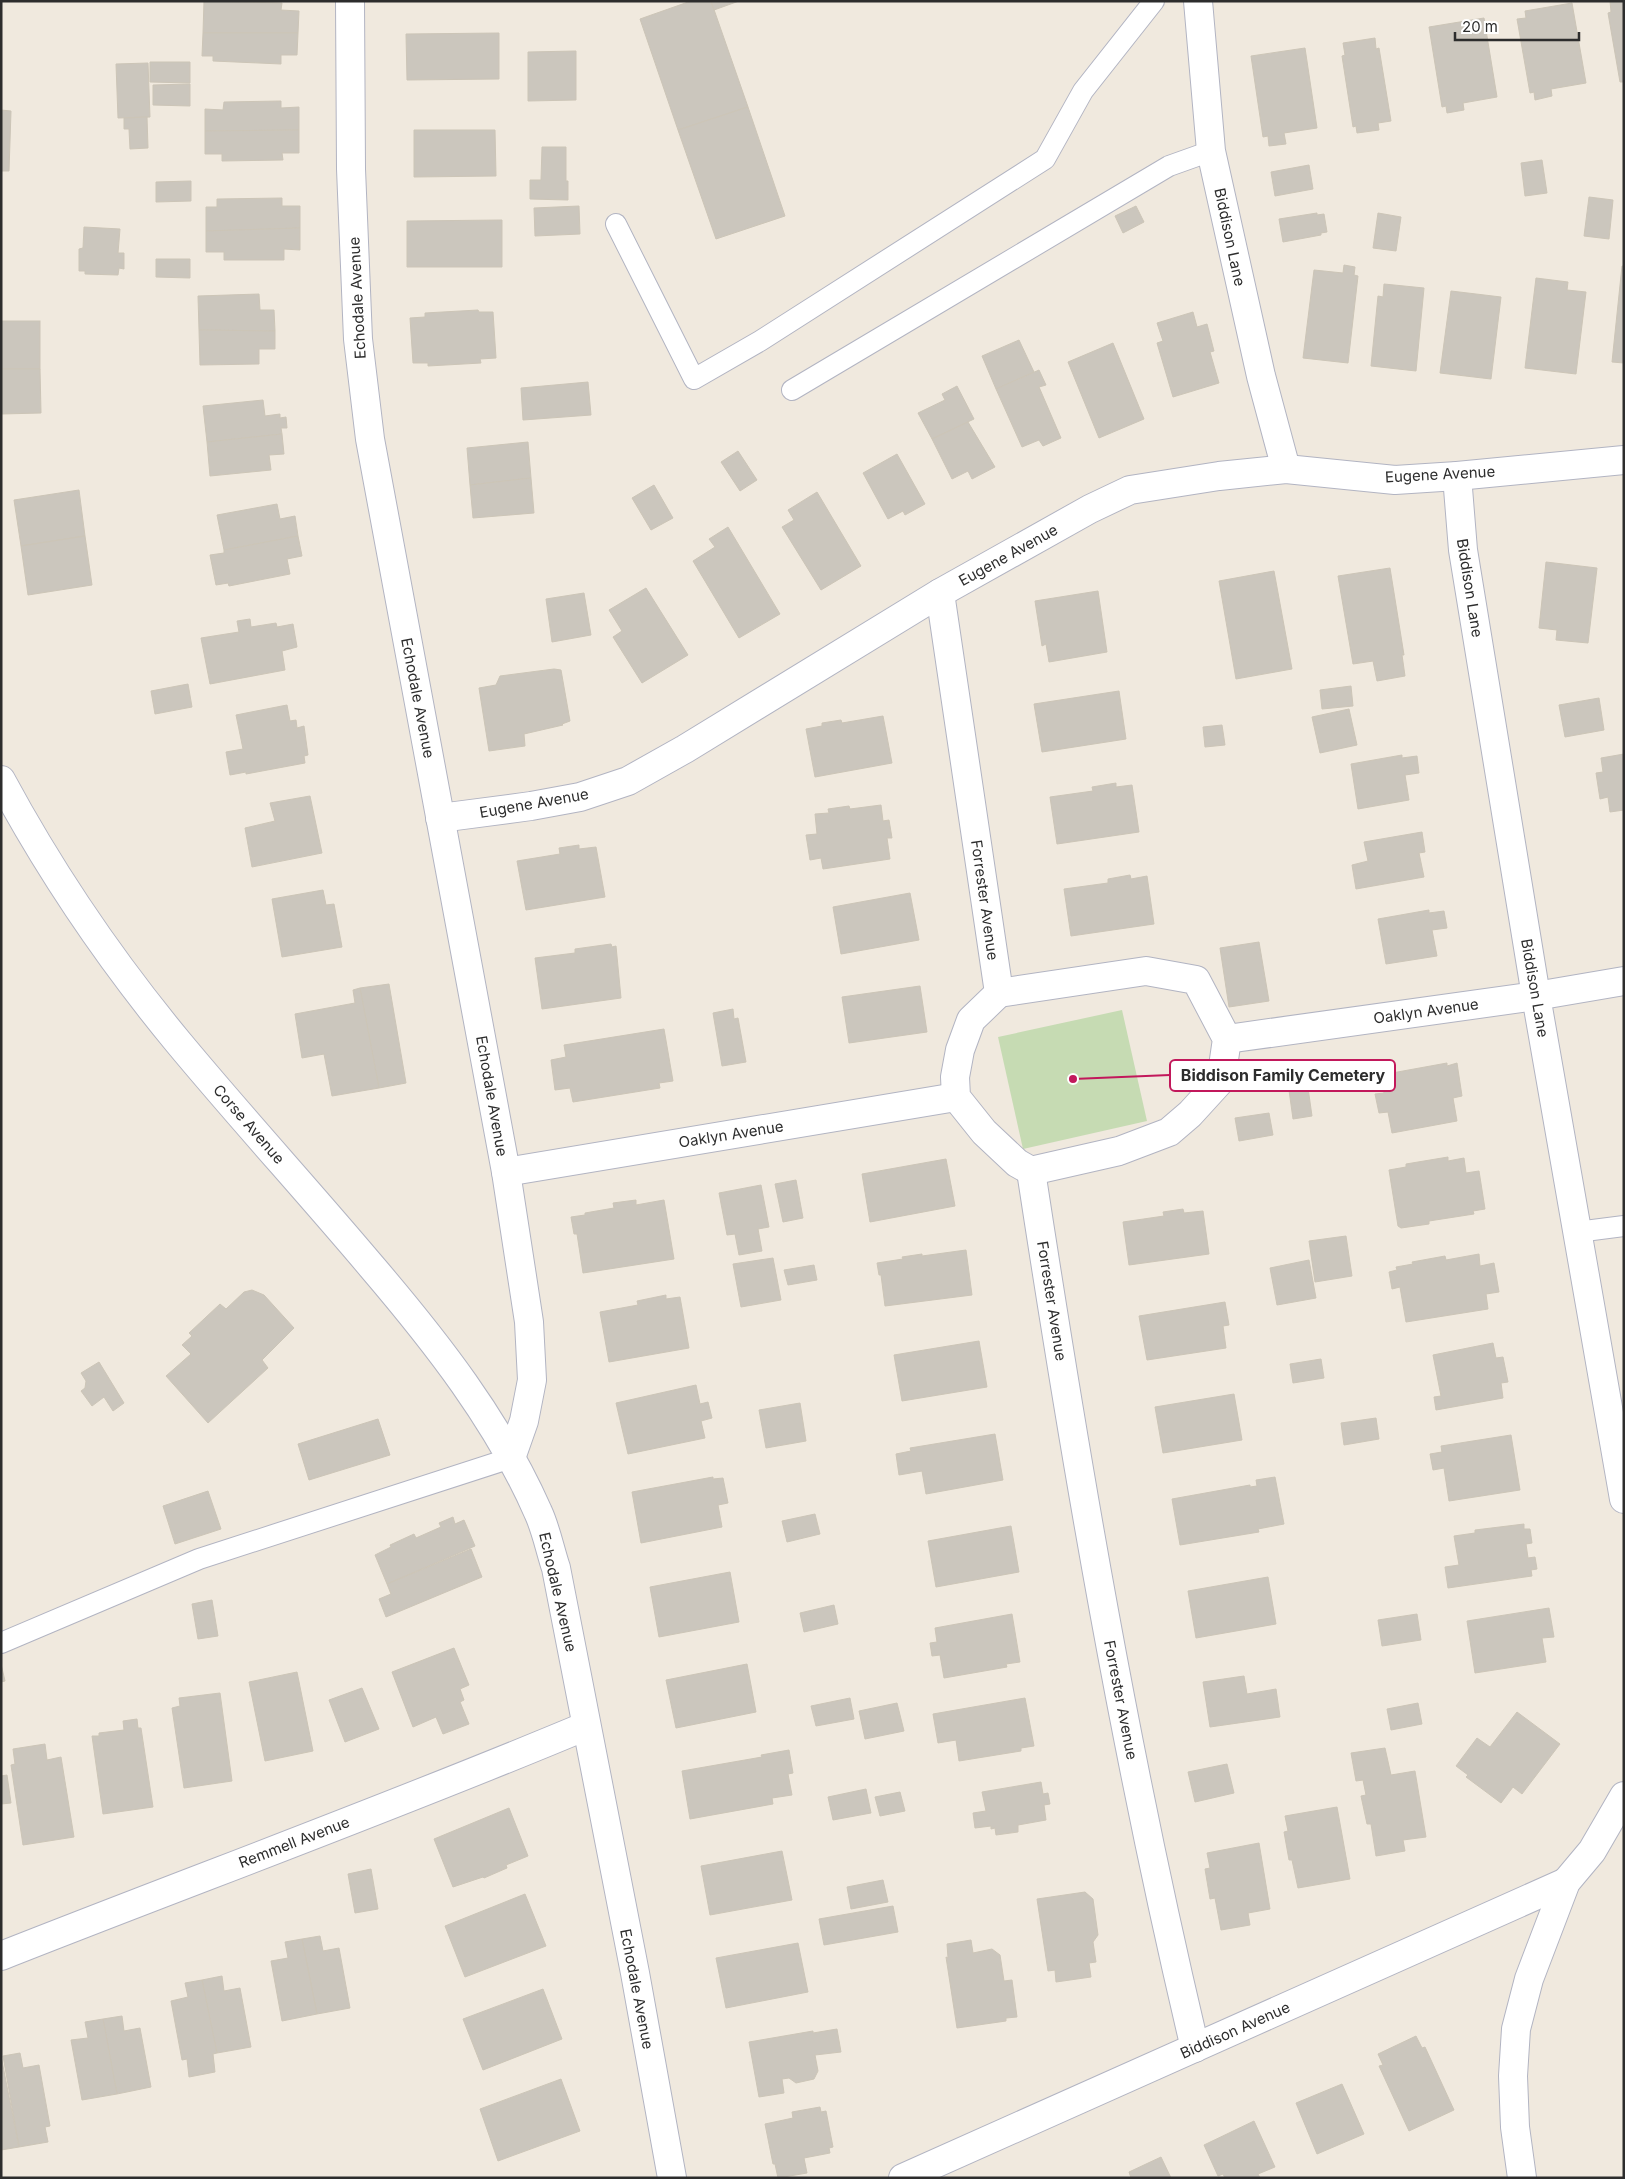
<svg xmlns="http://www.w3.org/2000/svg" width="1625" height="2179" font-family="Inter,sans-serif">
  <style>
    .cemetery { fill: #c6dbb3 }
    .building { fill: #cbc6bd; stroke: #ccc5b7 }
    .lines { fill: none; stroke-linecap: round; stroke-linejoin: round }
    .lane-casing { stroke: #b2b4c2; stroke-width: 22 }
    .street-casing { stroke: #b2b4c2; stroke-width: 30 }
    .secondary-casing { stroke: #b2b4c2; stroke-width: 30 }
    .lane { stroke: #fff; stroke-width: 20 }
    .street { stroke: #fff; stroke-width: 28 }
    .secondary { stroke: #fff; stroke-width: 28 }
    .labels { text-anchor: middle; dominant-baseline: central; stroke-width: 4; stroke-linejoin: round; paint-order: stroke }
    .street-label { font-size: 15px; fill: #2d2d2d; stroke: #fff }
    .leader { fill: none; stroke: #c2185b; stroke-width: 2 }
    .callout-dot { fill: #c2185b; stroke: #fff; stroke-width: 2 }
    .callout { fill: #fff; stroke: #c2185b; stroke-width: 2 }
    .callout-label { font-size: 16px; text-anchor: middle; font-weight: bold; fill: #2d2d2d }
  </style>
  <rect width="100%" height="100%" fill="#f0e9de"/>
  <path class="cemetery" d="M1122,1010l25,111 -124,28 -25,-112z"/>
  <g class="building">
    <path d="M204,1l78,2 -1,7 18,1 -1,22h-95z"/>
    <path d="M691,1h20l37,106 -70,23 -38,-111z"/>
    <path d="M711,1h28l-25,9z"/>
    <path d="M1610,1h14v81h-4l-12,-69 3,-1z"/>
    <path d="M1572,3l14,80 -35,6 1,7 -17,4 -1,-8 -4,1 -13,-74 9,-1 -1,-7z"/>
    <path d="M1484,18l13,79 -34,6 1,7 -17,3 -1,-7 -4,1 -13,-80z"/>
    <path d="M203,33h95l-1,22h-16v9l-68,-3v-5h-11z"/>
    <path d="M499,33v46l-92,1 -1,-46z"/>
    <path d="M1375,38l1,11 3,-1 12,73 -13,2 1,7 -22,3 -1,-7 -3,1 -11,-71 3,-1 -2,-12z"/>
    <path d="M1305,48l12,80 -33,5 2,11 -17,2 -1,-10 -5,1 -12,-81z"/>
    <path d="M576,51v49l-48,1v-49z"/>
    <path d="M150,62h40v21l-40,-1z"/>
    <path d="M148,63l2,54 -32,1 -2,-54z"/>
    <path d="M190,84v22l-37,-1v-20z"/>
    <path d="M281,101v7l18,-1v23l-94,1v-22l18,1 1,-8z"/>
    <path d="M748,107l37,109 -69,23 -38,-109z"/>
    <path d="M1,110l10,1 -2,60h-8z"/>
    <path d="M147,117l1,31 -18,1 -1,-20h-5v-11z"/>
    <path d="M299,130v23h-17l1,7 -61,1v-7h-17v-23z"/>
    <path d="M414,130h81l1,46 -82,1z"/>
    <path d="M542,147h24v34h2v19l-38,-1v-19h11z"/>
    <path d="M1542,160l5,33 -22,3 -4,-33z"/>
    <path d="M1309,165l4,24 -38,7 -4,-24z"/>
    <path d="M191,181v20l-35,1v-20z"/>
    <path d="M1589,197l24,3 -4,39 -25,-3z"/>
    <path d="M282,198v8h18v22l-94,3v-24h11v-8z"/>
    <path d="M579,206l1,28 -45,2 -1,-28z"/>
    <path d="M1136,206l8,16 -21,11 -8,-17z"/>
    <path d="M1317,213v2l7,-1 3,18 -6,1v2l-38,7 -4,-23z"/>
    <path d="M1378,213l23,4 -5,34 -23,-3z"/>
    <path d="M502,220v47h-95v-46z"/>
    <path d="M84,227l36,2 -2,24h6v16l-5,-1 -1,7 -33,-1v-3h-6v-22l4,-1z"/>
    <path d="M300,228v22l-16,-1v11h-60v-8h-18v-21z"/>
    <path d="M156,259h34v19l-34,-1z"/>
    <path d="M1344,265l11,2 -1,8 4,1 -10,87 -45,-5 11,-88 29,3z"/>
    <path d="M1622,266h2v97l-12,-1z"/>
    <path d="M1536,278l32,4 -1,8 19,2 -10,82 -51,-6z"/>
    <path d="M1384,284l40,4 -8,83 -45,-5 7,-70 5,1z"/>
    <path d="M1451,291l50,6 -10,82 -51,-6z"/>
    <path d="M259,294l1,16h14l1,21 -76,-1 -1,-34z"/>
    <path d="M478,310l1,2h14l3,46 -16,1 1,4 -53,3v-3h-15l-3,-45 15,-1v-4z"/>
    <path d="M1193,312l4,15 10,-3 7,27 -4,1 9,31 -46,14 -16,-54 6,-2 -6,-18z"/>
    <rect x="1" y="321" width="39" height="48"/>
    <path d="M199,330l76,1v18h-16v15l-59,1z"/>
    <path d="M1019,340l15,32 -38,17 -14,-33z"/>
    <path d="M1113,343l31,76 -45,19 -31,-76z"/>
    <path d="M1,369h39l1,44 -40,1z"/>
    <path d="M1039,370l7,15 -7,2 22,51 -18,8 -4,-6 -17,7 -26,-58z"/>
    <path d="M588,382l3,33 -68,5 -2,-32z"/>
    <path d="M957,386l17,33 -42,20 -14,-26 27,-13 -3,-6z"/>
    <path d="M263,400l2,16 15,-2v4l6,-1 1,11h-6l1,6 -75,8 -4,-36z"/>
    <path d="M968,422l27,45 -23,12 -4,-8 -16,8 -20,-40z"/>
    <path d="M282,434l2,20 -15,1 2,15 -61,6 -3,-34z"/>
    <path d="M528,442l3,36 -61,7 -3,-37z"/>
    <path d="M738,451l19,29 -17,11 -19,-29z"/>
    <path d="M897,454l28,50 -20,11 -2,-4 -15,8 -25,-46z"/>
    <path d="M531,478l3,35 -61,5 -3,-33z"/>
    <path d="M654,485l19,33 -22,12 -19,-32z"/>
    <path d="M79,490l6,46 -64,10 -7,-46z"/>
    <path d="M817,492l44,74 -40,24 -39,-63 12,-7 -6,-10z"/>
    <path d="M277,504l3,15 15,-3 3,20 -74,14 -7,-35z"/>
    <path d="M728,527l52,87 -41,24 -46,-77 22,-14 -6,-8z"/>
    <path d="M85,536l7,49 -64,10 -7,-49z"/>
    <path d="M298,536l4,20 -15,3 3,15 -61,12 -1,-3 -12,2 -6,-30 14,-2v-3z"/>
    <path d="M1546,562l51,6 -9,75 -32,-3 1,-10 -18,-2z"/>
    <path d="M1390,568l14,87h-2l3,21 -28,5 -4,-20 -20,3 -15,-88z"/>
    <path d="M1274,571l18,98 -56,10 -17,-98z"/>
    <path d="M646,588l42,67 -46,28 -29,-46 9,-6 -13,-21z"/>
    <path d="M1098,591l9,61 -58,10 -3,-18 -4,2 -7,-45z"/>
    <path d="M584,593l7,42 -39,7 -6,-43z"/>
    <path d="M250,619l1,8 25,-4 1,4 16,-3 4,23 -15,4 3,19 -75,14 -9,-46 38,-6 -2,-11z"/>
    <path d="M554,669l7,1 9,51 -8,3 1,1 -39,9 1,12 -36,5 -10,-63 17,-3 4,-9z"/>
    <path d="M188,684l4,23 -37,7 -4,-23z"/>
    <path d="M1351,686l2,20 -31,3 -2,-19z"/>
    <path d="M1119,691l7,48 -84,13 -8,-48z"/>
    <path d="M1599,698l5,32 -39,7 -6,-32z"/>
    <path d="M287,705l3,16 6,-1 1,8 7,-2 4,29 -4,1 1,7 -59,11v-2l-16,3 -4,-23 17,-3 -7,-34z"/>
    <path d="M1349,709l8,36 -37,8 -8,-36z"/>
    <path d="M883,716l9,47 -77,14 -9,-48 16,-3v-3l19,-3 1,3z"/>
    <path d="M1222,725l3,20 -20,2 -2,-20z"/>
    <path d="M1624,754v56l-14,2 -2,-15 -8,2 -4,-26 7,-1 -2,-14z"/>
    <path d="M1402,755v3l15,-2 2,17 -14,2 4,25 -51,9 -7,-45z"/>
    <path d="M1116,783v4l16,-2 7,47 -82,12 -7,-47 43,-6 -1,-4z"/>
    <path d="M310,796l12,57 -70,14 -7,-39 30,-7 -5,-18z"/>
    <path d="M881,805l2,16 6,-1 3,18h-5l3,21 -67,10 -2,-11 -11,2 -4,-25 11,-1 -2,-20 14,-1 -1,-4 21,-3 1,3z"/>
    <path d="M1422,832l3,20 -6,1 5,24 -68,12 -4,-24 16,-4 -4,-19z"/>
    <path d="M579,845v4l17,-2 9,50 -79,13 -9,-49 43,-7 -1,-6z"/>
    <path d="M1130,875l1,4 16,-3 7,48 -83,12 -7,-47 44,-6v-4z"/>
    <path d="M323,890l3,15 8,-1 8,43 -60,10 -10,-58z"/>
    <path d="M910,893l9,47 -78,14 -8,-47z"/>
    <path d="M1429,910v3l15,-2 3,17 -15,2 5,26 -51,8 -8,-45z"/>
    <path d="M1259,942l10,59 -40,6 -9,-59z"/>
    <path d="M611,944l1,3 4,-1 5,52 -79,11 -7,-51 40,-5v-4z"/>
    <path d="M389,984l17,99 -27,5 -19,-100z"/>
    <path d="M920,986l7,46 -78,11 -7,-46z"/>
    <path d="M360,988l19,100 -47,8 -8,-42 -22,4 -7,-44 60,-11 -2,-13z"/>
    <path d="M733,1009l1,10 4,-1 8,44 -24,4 -9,-53z"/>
    <path d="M664,1029l9,52 -14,2 1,5 -87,14 -3,-14 -15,2 -4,-30 15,-3 -2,-12z"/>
    <path d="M1447,1063v3l10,-3 5,33 -9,2 4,23 -65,12 -4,-21 -9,1 -4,-19 9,-1 -3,-18z"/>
    <path d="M1307,1081l5,35 -19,3 -5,-36z"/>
    <path d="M1269,1113l4,22 -34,6 -4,-23z"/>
    <path d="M1448,1157v4l16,-3 2,15 13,-2 6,38 -12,2 1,3 -45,7v3l-28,4 -3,-2 -9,-56 17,-3v-3z"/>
    <path d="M946,1159l9,47 -85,16 -8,-48z"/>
    <path d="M796,1180l7,38 -20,4 -8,-38z"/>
    <path d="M761,1185l8,42 -11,2 4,22 -23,4 -4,-21 -8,1 -8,-42z"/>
    <path d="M636,1200v5l28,-5 10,59 -91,14 -6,-39h-3l-3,-17 14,-2v-2l29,-5 -1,-5z"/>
    <path d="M1183,1209l1,4 19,-2 6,43 -80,11 -6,-43 41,-6 -1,-4z"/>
    <path d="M1346,1236l6,40 -37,6 -6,-41z"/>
    <path d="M966,1250l6,45 -87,11 -4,-31h-2l-2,-12 26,-4 -1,-2 20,-3v2z"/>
    <path d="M1479,1254l1,12 14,-3 5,29 -13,2 2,15 -82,13 -6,-35 -8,2 -3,-17 8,-2 -1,-3 17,-3 -1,-2 33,-6 1,4z"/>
    <path d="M773,1258l8,42 -40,7 -8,-43z"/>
    <path d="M1309,1260l7,38 -39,7 -7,-37z"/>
    <path d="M814,1265l3,15 -29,5 -4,-15z"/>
    <path d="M252,1290l12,5 30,33 -32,32 6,8 -60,55 -42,-47 25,-22 -9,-9 10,-9 -3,-3 31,-29 6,5 18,-17z"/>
    <path d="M666,1295v4l14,-2 9,51 -80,14 -9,-50 38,-7 -1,-4z"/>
    <path d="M1225,1302l4,23 -6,1 3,22 -79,12 -8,-44z"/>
    <path d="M979,1341l8,46 -85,14 -8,-46z"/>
    <path d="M1493,1343l3,15 7,-1 5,25 -7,1 2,15 -67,12 -2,-13 7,-1 -8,-41z"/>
    <path d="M1321,1359l3,19 -31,5 -3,-19z"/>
    <path d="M99,1362l25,41 -11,8 -9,-14 -12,9 -11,-15 4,-3 1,-7 -5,-8z"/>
    <path d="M696,1385l4,19 8,-2 4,16 -11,3 4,17 -77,16 -12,-51z"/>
    <path d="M1234,1394l8,46 -79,13 -8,-46z"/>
    <path d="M800,1403l6,38 -40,7 -7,-38z"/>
    <path d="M1376,1418l3,21 -35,6 -3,-22z"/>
    <path d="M378,1419l12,36 -81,25 -11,-36z"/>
    <path d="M995,1434l8,46 -77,14 -4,-23 -23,4 -3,-21 15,-3 -1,-3z"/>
    <path d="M1511,1435l9,55 -71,11 -5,-33 -11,2 -3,-16 12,-2 -1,-6z"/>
    <path d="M713,1477v2l10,-1 5,25 -10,2 4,22 -81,16 -9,-51z"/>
    <path d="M1275,1477l9,47 -26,5 1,3 -79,13 -8,-46 78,-14v2l7,-1 -1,-6z"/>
    <path d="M208,1491l13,38 -46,15 -12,-38z"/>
    <path d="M815,1514l5,20 -33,8 -5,-21z"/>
    <path d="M453,1517l2,7 9,-4 11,26 -88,38 -12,-29 16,-8 -1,-2 24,-11 2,4 25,-11 -2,-4z"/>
    <path d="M1524,1524v5h6l2,14 -6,1 2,14 7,-1 2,12 -6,1 1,6 -84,12 -3,-21 14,-2 -5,-29 21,-3v-3z"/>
    <path d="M1011,1526l8,46 -83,15 -8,-46z"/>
    <path d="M471,1549l11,28 -96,40 -7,-18 12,-5 -4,-10z"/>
    <path d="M730,1572l9,50 -80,15 -9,-50z"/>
    <path d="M1268,1577l8,47 -80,14 -8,-47z"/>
    <path d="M212,1600l6,36 -20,3 -6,-35z"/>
    <path d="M834,1605l4,19 -34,8 -4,-19z"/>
    <path d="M1549,1608l5,29 -12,1 4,24 -71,11 -8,-52z"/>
    <path d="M1012,1614l8,48 -14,2 1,3 -63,11 -4,-23 -8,1 -2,-13 7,-1 -2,-14z"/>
    <path d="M1417,1614l4,26 -39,6 -4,-26z"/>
    <path d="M454,1648l15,37 -9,4 4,11 -4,2 9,22 -26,10 -7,-17 -23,10 -21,-55z"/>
    <path d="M1,1664l4,17 -4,1z"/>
    <path d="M747,1664l9,48 -80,16 -10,-48z"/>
    <path d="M297,1672l16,79 -48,10 -16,-79z"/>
    <path d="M1244,1676l3,18 29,-5 4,28 -70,10 -7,-45z"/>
    <path d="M362,1688l17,41 -34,13 -16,-42z"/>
    <path d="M220,1693l12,88 -48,7 -12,-80 8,-2 -1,-8z"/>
    <path d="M850,1698l4,21 -38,7 -5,-20z"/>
    <path d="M1025,1698l9,48 -13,2v3l-62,10 -3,-21 -18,3 -5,-29z"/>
    <path d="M897,1703l7,28 -39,8 -6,-28z"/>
    <path d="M1418,1703l4,21 -31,6 -4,-21z"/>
    <path d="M1517,1712l43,32 -38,50 -9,-7 -12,16 -35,-26 2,-2 -12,-9 21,-28 13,9z"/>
    <path d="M137,1719l1,9h3l12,79 -50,7 -11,-78h7v-3l25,-3 -1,-9z"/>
    <path d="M45,1744l2,16 14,-3 13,80 -51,8 -12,-80 4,-1 -2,-15z"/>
    <path d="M1385,1748l6,27 24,-4 11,66 -23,3 2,11 -29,5 -5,-32h-4l-6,-28 5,-1 -3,-15 -7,1 -5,-28z"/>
    <path d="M789,1750l4,23 -5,1 4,21 -20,3 1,6 -83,15 -8,-48 80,-14 -1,-2z"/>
    <path d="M1227,1764l7,29 -39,9 -7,-30z"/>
    <path d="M7,1775l4,28 -10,1v-28z"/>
    <path d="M1041,1782l2,12 5,-1 2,11 -6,1 2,15 -28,5v7l-22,3 -1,-7 -4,1v-3l-16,2 -2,-15 13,-2 -4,-19z"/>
    <path d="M866,1789l5,24 -38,7 -5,-23z"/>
    <path d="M900,1792l5,19 -25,5 -5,-19z"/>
    <path d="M1337,1807l13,72 -52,9 -6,-28h-3l-5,-28 4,-1 -3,-15z"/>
    <path d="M509,1808l19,48 -22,9 1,3 -23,10 -1,-1 -30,10 -19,-48z"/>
    <path d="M1259,1843l11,66 -22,4 2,12 -29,5 -6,-32 -5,1 -5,-30 5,-1 -3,-15z"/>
    <path d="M782,1851l10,49 -82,15 -9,-49z"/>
    <path d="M371,1869l7,40 -23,4 -7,-39z"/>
    <path d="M883,1880l5,22 -37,7 -4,-22z"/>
    <path d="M1085,1892l8,7 5,36 -5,7 3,20 -7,1 2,14 -35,5 -1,-12 -7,1 -11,-72z"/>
    <path d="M525,1894l21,52 -81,31 -20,-51z"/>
    <path d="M893,1906l5,26 -74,13 -5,-26z"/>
    <path d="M320,1936l3,15 16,-3 11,60 -33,6 -15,-75z"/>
    <path d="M302,1939l15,75 -35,7 -11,-60 17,-3 -3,-16z"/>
    <path d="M971,1940l2,13 19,-4 8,6 4,26 8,-1 5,37 -11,1v3l-49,7 -11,-71 2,1 -1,-14z"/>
    <path d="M798,1943l10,49 -82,16 -10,-50z"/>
    <path d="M222,1976l2,15 16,-3 11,59 -34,6 -15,-73z"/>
    <path d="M202,1980l15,73 -4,1 2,18 -26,5 -2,-18 -5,1 -11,-59 17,-4 -3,-14z"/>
    <path d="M543,1989l19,50 -79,31 -20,-51z"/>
    <path d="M122,2016l2,15 16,-3 11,59 -34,7 -14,-75z"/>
    <path d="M103,2019l14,75 -35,6 -11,-60 17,-2 -3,-16z"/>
    <path d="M837,2029l4,23 -26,3 3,16 -4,8 -18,4 -7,-5 -7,1 2,14 -25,4 -10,-55 64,-11v2z"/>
    <path d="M1416,2036l6,12 3,-1 29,63 -45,21 -30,-65 4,-1 -5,-11z"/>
    <path d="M20,2053l3,15 16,-3 11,61 -5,1 3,15 -29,5 -16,-91z"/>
    <path d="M1,2056l18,91 -18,3z"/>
    <path d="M561,2079l19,52 -82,30 -18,-52z"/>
    <path d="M1342,2084l22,50 -47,20 -21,-51z"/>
    <path d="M820,2107l1,5 5,-1 7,36 -4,1 1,5 -26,5 3,15 -29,5 -3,-14h-2l-8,-40 28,-6 -1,-6z"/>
    <path d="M1254,2121l21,46 -17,7 2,4h-35l-2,-4 -5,2 -14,-31z"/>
    <path d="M1161,2157l10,21h-40l-2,-6z"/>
  </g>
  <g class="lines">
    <defs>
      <g id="lane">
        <path d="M616,224l78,155 66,-38 285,-182 38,-68 71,-90"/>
        <path d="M792,390l377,-224 42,-15"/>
        <path d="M1577,1232l47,-6"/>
        <path d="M1,1643l198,-84 312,-101"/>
      </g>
      <g id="street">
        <path d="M350,1l1,168 7,170 12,100 136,733 23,150 3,58 -8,41 -13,37"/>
        <path d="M1198,1l13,150 50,225 25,93"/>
        <path d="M1457,476l6,74 73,446 88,503"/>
        <path d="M940,593l59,400"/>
        <path d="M440,818l91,-12 49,-9 48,-16 57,-32 255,-156 150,-84 40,-19 89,-14 67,-7 109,11 62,-4 167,-16"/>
        <path d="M999,993l147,-22 50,9 31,59 -6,41 -31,34 -21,18 -50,19 -88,20"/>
        <path d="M999,993l-28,27 -11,30 -5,27 1,20 28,35 33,31 14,8"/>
        <path d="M1227,1039l309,-43 88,-15"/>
        <path d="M1031,1171c45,294 95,587 164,877"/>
        <path d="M506,1172l450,-75"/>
        <path d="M1,1956c195,-77 392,-149 585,-230"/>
        <path d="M903,2178l663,-296"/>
        <path d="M1522,2178l-7,-51 -2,-51 3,-47 13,-50 37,-97 26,-31 32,-55"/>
      </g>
      <path id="secondary" d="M1,780c50,93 110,181 177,262 63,76 130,149 194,225 64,75 126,154 166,245 8,17 12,38 18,56l79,405 37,205"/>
    </defs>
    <use href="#lane" class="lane-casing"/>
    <use href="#street" class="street-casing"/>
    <use href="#secondary" class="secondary-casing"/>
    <use href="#lane" class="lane"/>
    <use href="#street" class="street"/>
    <use href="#secondary" class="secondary"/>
  </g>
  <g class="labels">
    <g class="street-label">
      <text transform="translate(1230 237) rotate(78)">Biddison Lane</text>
      <text transform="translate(357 298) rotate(-93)">Echodale Avenue</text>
      <text transform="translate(1440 474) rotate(-3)">Eugene Avenue</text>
      <text transform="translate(1008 555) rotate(-29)">Eugene Avenue</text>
      <text transform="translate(1470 588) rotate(81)">Biddison Lane</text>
      <text transform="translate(418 698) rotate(79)">Echodale Avenue</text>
      <text transform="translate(534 803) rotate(-10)">Eugene Avenue</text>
      <text transform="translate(985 900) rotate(82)">Forrester Avenue</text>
      <text transform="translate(1535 988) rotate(80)">Biddison Lane</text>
      <text transform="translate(1426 1011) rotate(-8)">Oaklyn Avenue</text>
      <text transform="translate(492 1096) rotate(80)">Echodale Avenue</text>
      <text transform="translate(249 1124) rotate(49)">Corse Avenue</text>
      <text transform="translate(731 1134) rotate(-9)">Oaklyn Avenue</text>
      <text transform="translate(1052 1301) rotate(81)">Forrester Avenue</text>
      <text transform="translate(558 1592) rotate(77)">Echodale Avenue</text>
      <text transform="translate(1121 1700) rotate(79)">Forrester Avenue</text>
      <text transform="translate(294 1842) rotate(-21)">Remmell Avenue</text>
      <text transform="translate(637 1989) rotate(79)">Echodale Avenue</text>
      <text transform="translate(1235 2030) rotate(-24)">Biddison Avenue</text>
    </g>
  </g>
  <path class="leader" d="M1073 1079L1170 1075"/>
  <circle class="callout-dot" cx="1073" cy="1079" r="5"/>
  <rect class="callout" x="1170" y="1060" width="225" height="31" rx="5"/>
  <g class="callout-label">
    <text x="1283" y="1081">Biddison Family Cemetery</text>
  </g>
  <rect width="1625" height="2179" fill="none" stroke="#2d2d2d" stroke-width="5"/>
  <path d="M1455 32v8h124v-8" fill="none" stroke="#2d2d2d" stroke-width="2.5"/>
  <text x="1462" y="32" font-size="15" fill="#2d2d2d" stroke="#ffffff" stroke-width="4" paint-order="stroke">20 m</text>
</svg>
